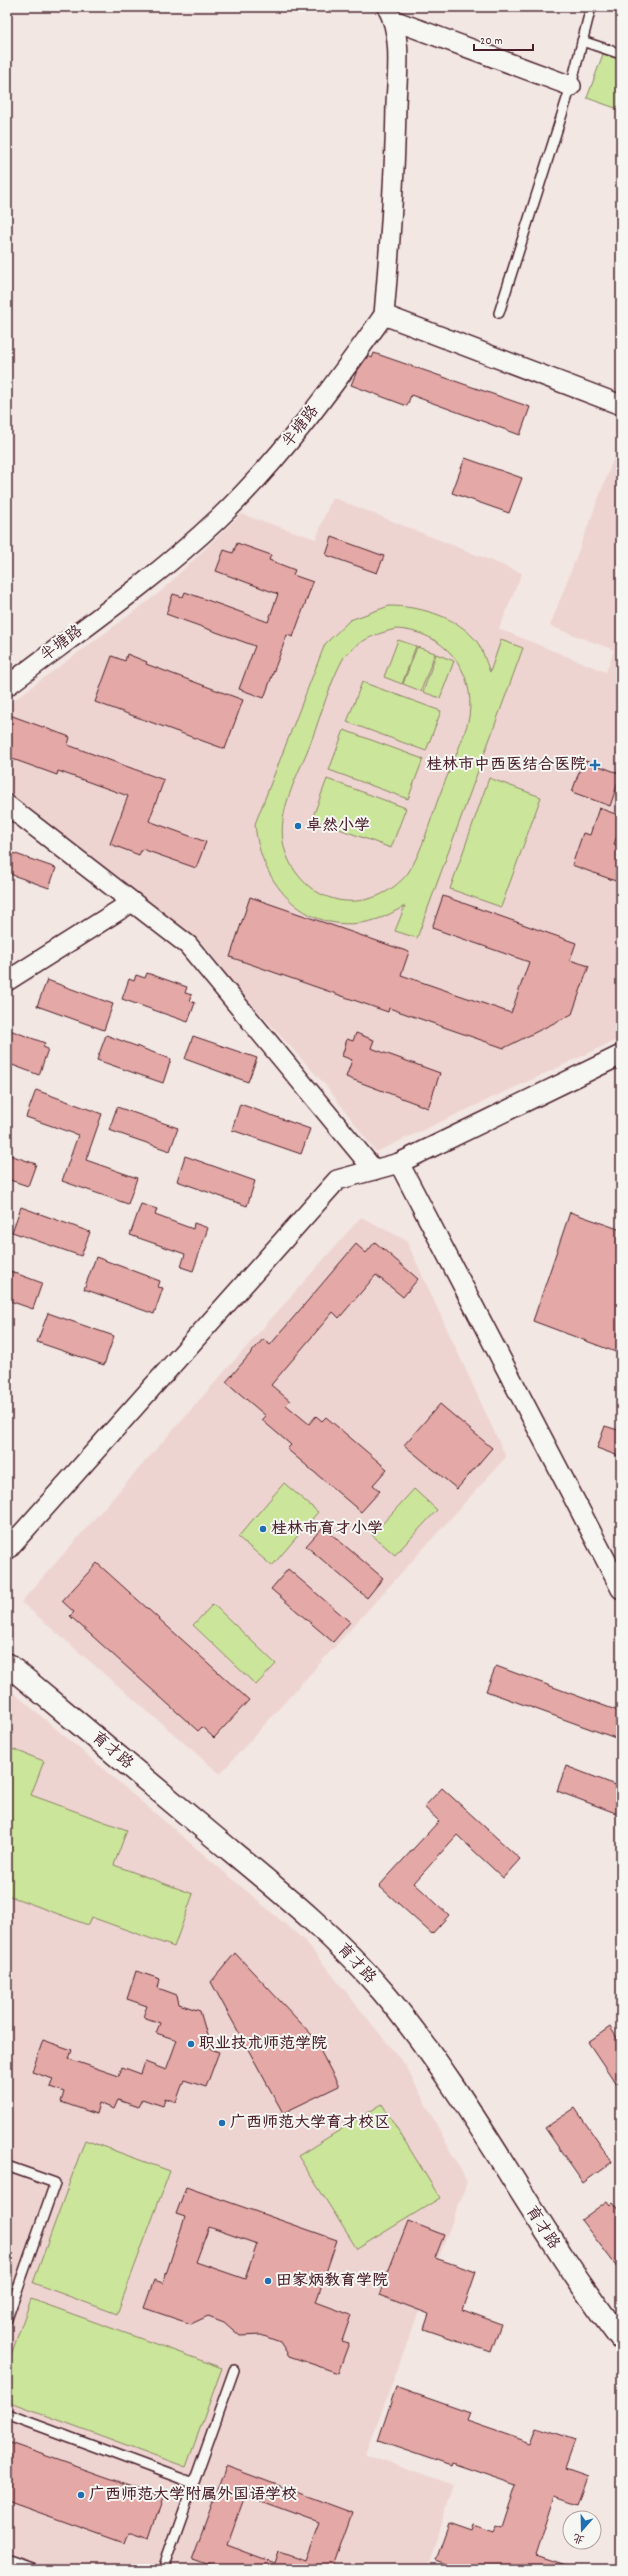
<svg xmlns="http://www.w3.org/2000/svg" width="628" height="2576" font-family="Dekko,'LXGW WenKai TC',sans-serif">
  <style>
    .built { fill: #eed4d1 }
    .green { fill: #cbe59b; stroke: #8a8263; fill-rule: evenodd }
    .building { fill: #e4a9a6; stroke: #4a1f2b; fill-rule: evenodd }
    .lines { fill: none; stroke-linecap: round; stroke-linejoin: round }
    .service-casing { stroke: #4a1f2b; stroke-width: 12 }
    .minor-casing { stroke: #4a1f2b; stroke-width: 22 }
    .secondary-casing { stroke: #4a1f2b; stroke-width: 25 }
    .service { stroke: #f6f6f2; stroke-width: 9 }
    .minor { stroke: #f6f6f2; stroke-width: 19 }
    .secondary { stroke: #f6f6f2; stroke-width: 22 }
    .poi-dot { fill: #1f6fb2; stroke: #f6f6f2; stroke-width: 1.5 }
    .labels { text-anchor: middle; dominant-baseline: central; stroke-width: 4; stroke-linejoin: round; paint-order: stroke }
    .street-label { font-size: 16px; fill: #4a1f2b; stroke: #f6f6f2 }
    .poi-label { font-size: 16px; font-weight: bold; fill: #4a1f2b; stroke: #f6f6f2; text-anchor: start }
  </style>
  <rect width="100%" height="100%" fill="#f2e7e3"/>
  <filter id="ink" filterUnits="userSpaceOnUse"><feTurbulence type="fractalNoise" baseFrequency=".025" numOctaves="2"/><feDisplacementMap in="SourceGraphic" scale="8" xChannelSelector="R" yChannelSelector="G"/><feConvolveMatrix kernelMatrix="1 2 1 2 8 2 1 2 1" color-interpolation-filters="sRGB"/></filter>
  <g filter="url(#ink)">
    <g class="built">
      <path d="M616,452l5,2v584l-245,114 -49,-65 -88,-97 -37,-47 -195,-150v-88l152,-112 82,-79 75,25 16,-42 190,76 -23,56 107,43 8,-22 -64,-24z"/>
      <path d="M361,1217l45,23 100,217 -286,317 -199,-172z"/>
      <path d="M7,1687l297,253 101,125 62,117 -101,272 88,31 -28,84h-419z"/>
    </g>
    <g class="green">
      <path d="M603,54l18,6v50l-34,-12z"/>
      <path d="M389,606c28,0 63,9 83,30 10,9 13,24 18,36l11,-32 22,8 -106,290 -22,-7 10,-25c-10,5 -19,11 -30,14 -67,19 -115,-35 -120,-96l70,-180 25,-24zM396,629c47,2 80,40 73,88 -4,20 -21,56 -29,77 -10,26 -17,56 -32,79 -17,21 -43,32 -70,27 -17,-4 -29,-11 -40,-25 -35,-45 -3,-90 14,-136 10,-27 18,-57 32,-82 15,-17 31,-23 52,-28z"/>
      <path d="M398,640l18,6 -14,38 -18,-7z"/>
      <path d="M417,647l18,6 -14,38 -18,-7z"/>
      <path d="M436,654l18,7 -14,37 -17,-6z"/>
      <path d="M362,682l79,29 -15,40 -79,-29z"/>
      <path d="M344,730l79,29 -15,40 -79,-29z"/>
      <path d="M489,778l52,19 -40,110 -51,-18z"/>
      <path d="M327,779l79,29 -15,40 -79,-29z"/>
      <path d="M284,1483l34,29 -46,54 -34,-29z"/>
      <path d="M414,1489l23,21 -42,45 -23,-20z"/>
      <path d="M213,1604l63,60 -20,21 -63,-60z"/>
      <path d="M7,1747l37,14 -13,34 96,35 -13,35 79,29 -19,53 -83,-30 -3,8 -81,-30z"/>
      <path d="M382,2104l58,94 -83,51 -59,-93z"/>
      <path d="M85,2140l85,31 -53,143 -84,-31z"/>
      <path d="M31,2299l191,69 -36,99 -179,-66v-35z"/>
    </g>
    <g class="building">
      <path d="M374,353l156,54 -10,28 -109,-40 -4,11 -56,-21 5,-12 12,-17 4,2z"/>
      <path d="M465,458l57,20 -13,35 -57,-20z"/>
      <path d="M332,537l52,19 -7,17 -51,-18z"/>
      <path d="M237,543l34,12 -2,5 26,10 -2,5 20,7 -20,55 -6,-2 -23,63 -25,-9 16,-43 -89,-32 7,-20 10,3 2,-5 83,30 10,-28 -62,-23 8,-21 9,3z"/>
      <path d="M127,654l20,8 -1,2 97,36 -18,49 -130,-47 17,-46 13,5z"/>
      <path d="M7,714l63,23 -2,8 96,35 -15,41 57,21 -10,26 -54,-19 -3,6 -29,-11 18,-48 -70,-25 -1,4 -50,-18z"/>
      <path d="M583,760l38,14 -11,32 -38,-14z"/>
      <path d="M599,808l22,8v10l-7,18 7,2v37l-49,-18 11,-32 7,2z"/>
      <path d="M7,851l49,17 -7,20 -42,-15z"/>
      <path d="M443,896l133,47 -6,17 19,6 -17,48 -68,34 -115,-40 -1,4 -158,-55 20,-60 159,55 -8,23 110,38 18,-51 -97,-34z"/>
      <path d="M147,973l40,14 -2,6 7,2 -2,6 5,2 -7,19 -66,-23 7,-20 5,2 2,-6 9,3z"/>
      <path d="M47,980l66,24 -9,26 -67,-24z"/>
      <path d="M7,1029l38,14 -2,4 5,2 -9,26 -32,-12z"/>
      <path d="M356,1033l18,7 -3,8 69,25 -12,35 -82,-31 6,-17 -10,-4 5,-17 6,2z"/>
      <path d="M106,1035l65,24 -8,24 -66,-23z"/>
      <path d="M193,1036l64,22 -9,24 -63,-23z"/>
      <path d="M36,1090l66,24 -16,46 51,18 -9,26 -66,-23 16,-46 -52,-18z"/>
      <path d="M240,1104l70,25 -9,25 -69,-24z"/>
      <path d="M117,1107l61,21 -8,23 -61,-21z"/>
      <path d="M7,1154l29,10 -8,22 -21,-7z"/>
      <path d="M185,1156l70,25 -8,25 -70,-25z"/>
      <path d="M141,1204l16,5 -2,6 38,14 1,-6 14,5 -15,43 -12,-4 4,-13 -55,-19z"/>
      <path d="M21,1207l69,25 -9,24 -69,-24z"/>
      <path d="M570,1212l51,18v124l-88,-33z"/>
      <path d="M375,1242l43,37 -15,18 -27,-22 -37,43 -6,-6 -62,73 19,16 -4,4 23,19 7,-8 6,5 4,-4 61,52 -14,16 7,6 -19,21 -74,-63 4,-4 -29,-25 4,-4 -40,-34 37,-43 7,6 86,-101 10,9z"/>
      <path d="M96,1257l64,24 -2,6 5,1 -9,26 -70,-25z"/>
      <path d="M7,1270l35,13 -9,26 -26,-9z"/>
      <path d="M48,1313l66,23 -10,29 -67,-23z"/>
      <path d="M440,1404l52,44 -35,41 -53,-44z"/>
      <path d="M605,1426l16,5v26l-24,-9z"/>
      <path d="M323,1527l60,51 -16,20 -61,-52z"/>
      <path d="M97,1563l152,137 -35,38 -12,-11 -4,4 -128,-115 4,-4 -12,-11z"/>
      <path d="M288,1569l62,53 -17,20 -62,-53z"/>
      <path d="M496,1666l125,46v28l-135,-49z"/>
      <path d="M566,1766l55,21v28l-64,-24z"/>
      <path d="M442,1788l78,71 -17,19 -46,-43 -43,48 35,32 -17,19 -53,-48 60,-65 -15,-14z"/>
      <path d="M235,1953l77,82 27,51 -56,27 -72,-131z"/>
      <path d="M136,1971l24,8 -2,9 19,7 2,9 21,7 11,38 8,3 -13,35 -22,-7 -8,22 -11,-4 -2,8 -21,-7 -4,8 -20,-7 -4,9 -15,-6 -3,11 -35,-12 3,-10 -14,-5 3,-8 -21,-7 11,-32 29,10 -3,9 50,17 3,-9 19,7 4,-12 21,8 11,-30 -21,-7 4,-10 -17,-6 4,-11 -20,-7z"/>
      <path d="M610,2027l11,17v47l-33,-49z"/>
      <path d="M575,2108l37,54 -29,21 -38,-55z"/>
      <path d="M186,2187l151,53 -21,62 35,13 -9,26 7,2 -11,30 -49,-17 -9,-14 -19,-7 -21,1 -16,-14 -16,-6 -17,8 -47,-16 10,-28 9,3 22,-66 -9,-3zM209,2227l48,17 -12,35 -49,-17z"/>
      <path d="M607,2201l3,4 3,-3 8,10v60l-40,-52z"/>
      <path d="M408,2221l36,14 -9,23 41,14 -13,38 38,14 -10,28 -67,-23 5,-15 -50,-19z"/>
      <path d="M396,2387l74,26 -3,8 64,22 6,-16 38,13 -10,28 23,8 -10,28 -23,-8 -19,59 33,11v3h-109l-25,-9 13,-36 23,8 2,-6 20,7 3,-7 6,2 14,-43 -64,-22 -1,3 -73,-25z"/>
      <path d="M7,2442l156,55 -14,42 -21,-7 -4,11 -117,-42z"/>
      <path d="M226,2466l127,47 -20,56h-113l-28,-10zM245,2496l74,27 -14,37 -26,-9 -4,12 -48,-18z"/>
    </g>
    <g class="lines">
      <defs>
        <g id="service">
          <path d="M582,41l39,13"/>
          <path d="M499,313l72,-227 20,-79"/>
          <path d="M7,2166l48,17 -48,136"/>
          <path d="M7,2414l186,69"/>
          <path d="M7,2559l28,10"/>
          <path d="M163,2569l71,-199"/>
        </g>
        <g id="minor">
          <path d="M393,20l178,66"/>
          <path d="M384,315c6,-70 11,-139 12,-210 1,-31 7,-69 -9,-98"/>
          <path d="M7,686c71,-54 147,-106 211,-167 64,-61 115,-133 166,-204l237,90"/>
          <path d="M7,805l181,140 186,225"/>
          <path d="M7,981l125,-79"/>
          <path d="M399,1163l222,426"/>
          <path d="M7,1550l330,-370 62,-17 222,-108"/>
        </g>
        <path id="secondary" d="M7,1664c69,57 137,114 206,172 59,49 120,97 170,156 91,108 152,236 238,347"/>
      </defs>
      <use href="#service" class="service-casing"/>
      <use href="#minor" class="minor-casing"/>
      <use href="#secondary" class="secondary-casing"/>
      <use href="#service" class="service"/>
      <use href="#minor" class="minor"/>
      <use href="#secondary" class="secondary"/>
    </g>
  </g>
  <g class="poi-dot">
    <path d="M593 759h4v4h4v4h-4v4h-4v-4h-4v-4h4z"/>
    <circle cx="298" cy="826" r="4"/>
    <circle cx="263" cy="1529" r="4"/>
    <circle cx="191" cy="2044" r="4"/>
    <circle cx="222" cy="2123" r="4"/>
    <circle cx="268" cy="2281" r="4"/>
    <circle cx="81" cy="2495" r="4"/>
  </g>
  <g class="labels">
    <g class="street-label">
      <text transform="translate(301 427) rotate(-52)">半塘路</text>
      <text transform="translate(62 644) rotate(-37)">半塘路</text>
      <text transform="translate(112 1751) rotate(40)">育才路</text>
      <text transform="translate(356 1964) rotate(47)">育才路</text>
      <text transform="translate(542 2228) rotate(57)">育才路</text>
    </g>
    <g class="poi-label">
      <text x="586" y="765" text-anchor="end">桂林市中西医结合医院</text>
      <text x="306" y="826">卓然小学</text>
      <text x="271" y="1529">桂林市育才小学</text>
      <text x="199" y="2044">职业技术师范学院</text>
      <text x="230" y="2123">广西师范大学育才校区</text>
      <text x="276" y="2281">田家炳教育学院</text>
      <text x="89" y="2495">广西师范大学附属外国语学校</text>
    </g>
  </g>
  <rect width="628" height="2576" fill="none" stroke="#f6f6f2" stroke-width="24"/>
  <rect x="12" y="12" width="604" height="2552" fill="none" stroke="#4a1f2b" stroke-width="1.5" filter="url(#ink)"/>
  <g transform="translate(582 2530) rotate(200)"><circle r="19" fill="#f6f6f2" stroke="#b1a0a2"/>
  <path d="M0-3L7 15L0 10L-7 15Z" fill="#1f6fb2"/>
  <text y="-6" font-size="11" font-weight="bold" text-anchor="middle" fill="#4a1f2b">北</text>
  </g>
  <path d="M474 44v6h59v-6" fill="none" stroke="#4a1f2b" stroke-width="2"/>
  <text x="480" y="44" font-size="12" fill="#4a1f2b" stroke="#f6f6f2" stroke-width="3" paint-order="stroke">20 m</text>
</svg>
